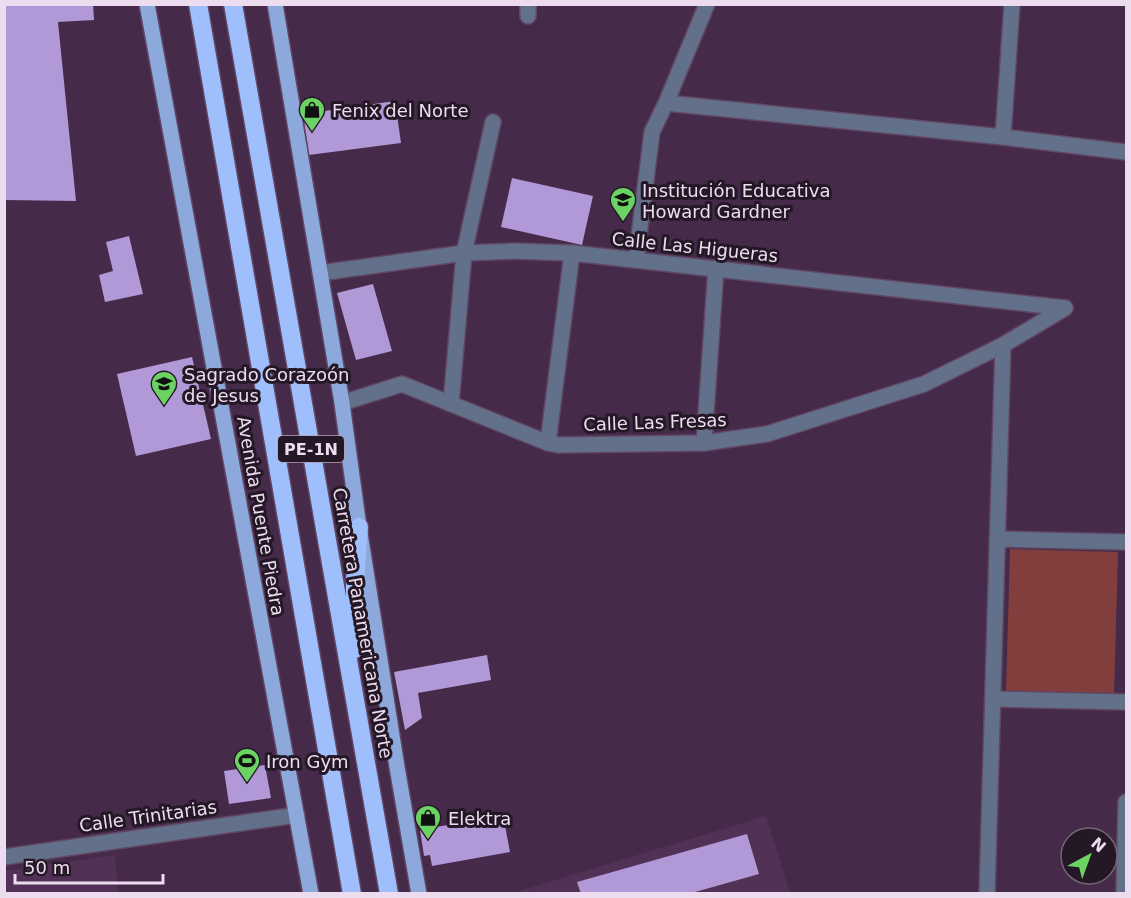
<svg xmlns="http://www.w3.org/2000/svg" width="1131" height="898" font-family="'DejaVu Sans',sans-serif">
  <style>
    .built { fill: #513155 }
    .green { fill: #813e3d }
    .building { fill: #b198d7 }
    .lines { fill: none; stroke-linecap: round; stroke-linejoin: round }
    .minor-casing { stroke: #604664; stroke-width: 18 }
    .major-casing { stroke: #604664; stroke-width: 18 }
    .highway-casing { stroke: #604664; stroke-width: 21 }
    .minor { stroke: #637089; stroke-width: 15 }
    .major { stroke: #8da9db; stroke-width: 15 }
    .highway { stroke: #9ebffc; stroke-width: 18 }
    .labels { text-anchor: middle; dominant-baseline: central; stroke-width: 6; stroke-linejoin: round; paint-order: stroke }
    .shield { fill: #251826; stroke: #b1a1b3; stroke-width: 1.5 }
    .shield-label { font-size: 16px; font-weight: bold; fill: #eddcef }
    .poi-label { font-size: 18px; fill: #eddcef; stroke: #251826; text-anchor: start }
    .street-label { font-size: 18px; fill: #eddcef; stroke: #251826 }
  </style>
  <rect width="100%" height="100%" fill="#452a49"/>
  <g class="built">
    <path d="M766,816l24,77 -281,1z"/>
    <path d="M115,855l3,38h-113v-22z"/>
  </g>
  <path class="green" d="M1010,549l108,3 -4,143 -108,-3z"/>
  <g class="building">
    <path d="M4,4h89l1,16 -36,2 18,179 -72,-1z"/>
    <path d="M395,101l6,42 -92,12 -6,-41z"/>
    <path d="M512,178l81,18 -11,49 -81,-18z"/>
    <path d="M129,236l14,58 -38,8 -6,-27 14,-4 -7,-29z"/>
    <path d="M373,284l19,67 -36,9 -19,-67z"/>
    <path d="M192,357l19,82 -75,17 -19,-82z"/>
    <path d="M487,655l4,25 -73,13 4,25 -17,12 -11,-58z"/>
    <path d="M265,765l6,33 -42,6 -5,-33z"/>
    <path d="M503,815l7,37 -78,14 -2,-11 -6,1 -4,-26z"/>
    <path d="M747,834l12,40 -71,20h-107l-4,-12z"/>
  </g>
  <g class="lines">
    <defs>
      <g id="minor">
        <path d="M528,16v-12"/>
        <path d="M666,103l337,34 123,15"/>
        <path d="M1003,137l9,-133"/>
        <path d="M636,260l16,-128 14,-29 41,-99"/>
        <path d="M320,273l144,-20 50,-2 58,2 493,55"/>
        <path d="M342,403l60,-19 146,59 10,2 146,-2 63,-9 157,-50 79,-39 62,-37"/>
        <path d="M451,404l13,-151 29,-131"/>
        <path d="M548,443l24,-190"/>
        <path d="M704,443l12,-175"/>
        <path d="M997,539l129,3"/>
        <path d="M993,699l133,3"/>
        <path d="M4,857l293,-42"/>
        <path d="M987,894l16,-549"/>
        <path d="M1124,894l2,-92"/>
      </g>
      <g id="major">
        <path d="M147,4l164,890"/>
        <path d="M275,4l67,399 17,124 38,240 22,127"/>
      </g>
      <g id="highway">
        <path d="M198,4l154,890"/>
        <path d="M233,4l156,890"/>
        <path d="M355,649v-68l4,-54"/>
      </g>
    </defs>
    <use href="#minor" class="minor-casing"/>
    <use href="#major" class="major-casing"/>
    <use href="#highway" class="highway-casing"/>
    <use href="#minor" class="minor"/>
    <use href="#major" class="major"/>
    <use href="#highway" class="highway"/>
  </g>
  <defs>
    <symbol id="shop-pin" viewBox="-11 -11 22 30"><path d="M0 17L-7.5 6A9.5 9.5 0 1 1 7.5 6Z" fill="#6bd363" stroke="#251826"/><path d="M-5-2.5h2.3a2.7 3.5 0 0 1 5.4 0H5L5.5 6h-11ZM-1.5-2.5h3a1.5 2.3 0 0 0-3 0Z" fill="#111"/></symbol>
    <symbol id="school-pin" viewBox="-11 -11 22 30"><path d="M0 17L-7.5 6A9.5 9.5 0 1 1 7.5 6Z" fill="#6bd363" stroke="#251826"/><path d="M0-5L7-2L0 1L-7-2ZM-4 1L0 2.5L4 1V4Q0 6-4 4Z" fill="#111"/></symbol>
    <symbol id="stadium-pin" viewBox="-11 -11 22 30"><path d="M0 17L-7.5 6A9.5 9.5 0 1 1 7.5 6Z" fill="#6bd363" stroke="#251826"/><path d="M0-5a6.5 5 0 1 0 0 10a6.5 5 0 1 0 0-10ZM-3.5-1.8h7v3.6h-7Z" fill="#111"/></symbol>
  </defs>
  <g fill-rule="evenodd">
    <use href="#shop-pin" x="297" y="95" width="30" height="40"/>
    <use href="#school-pin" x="608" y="185" width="30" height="40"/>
    <use href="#school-pin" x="149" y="369" width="30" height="40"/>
    <use href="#stadium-pin" x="232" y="746" width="30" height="40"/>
    <use href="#shop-pin" x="413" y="803" width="30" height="40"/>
  </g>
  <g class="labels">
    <rect class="shield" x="278" y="436" width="66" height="26" rx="4.5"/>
    <g class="shield-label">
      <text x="311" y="449">PE-1N</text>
    </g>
    <g class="poi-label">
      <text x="332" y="110">Fenix del Norte</text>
      <text x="642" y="190">Institución Educativa<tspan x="642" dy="21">Howard Gardner</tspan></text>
      <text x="184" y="374">Sagrado Corazoón<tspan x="184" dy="21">de Jesus</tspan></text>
      <text x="266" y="761">Iron Gym</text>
      <text x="448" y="818">Elektra</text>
    </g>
    <g class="street-label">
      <text transform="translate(695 247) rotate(6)">Calle Las Higueras</text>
      <text transform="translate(655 422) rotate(-2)">Calle Las Fresas</text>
      <text transform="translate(261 516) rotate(80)">Avenida Puente Piedra</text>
      <text transform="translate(363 623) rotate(80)">Carretera Panamericana Norte</text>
      <text transform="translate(148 816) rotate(-8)">Calle Trinitarias</text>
    </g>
  </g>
  <rect width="1131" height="898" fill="none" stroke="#eddcef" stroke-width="12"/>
  <g transform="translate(1089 856) rotate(41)"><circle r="28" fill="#251826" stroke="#756676" stroke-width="1.5"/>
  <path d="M0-4.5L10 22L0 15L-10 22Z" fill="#6bd363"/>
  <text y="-9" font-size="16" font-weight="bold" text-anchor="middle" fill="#eddcef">N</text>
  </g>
  <path d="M15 874v9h148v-9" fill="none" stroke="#eddcef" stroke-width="3"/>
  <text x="24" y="874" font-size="18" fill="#eddcef" stroke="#251826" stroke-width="4.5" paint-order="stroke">50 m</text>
</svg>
